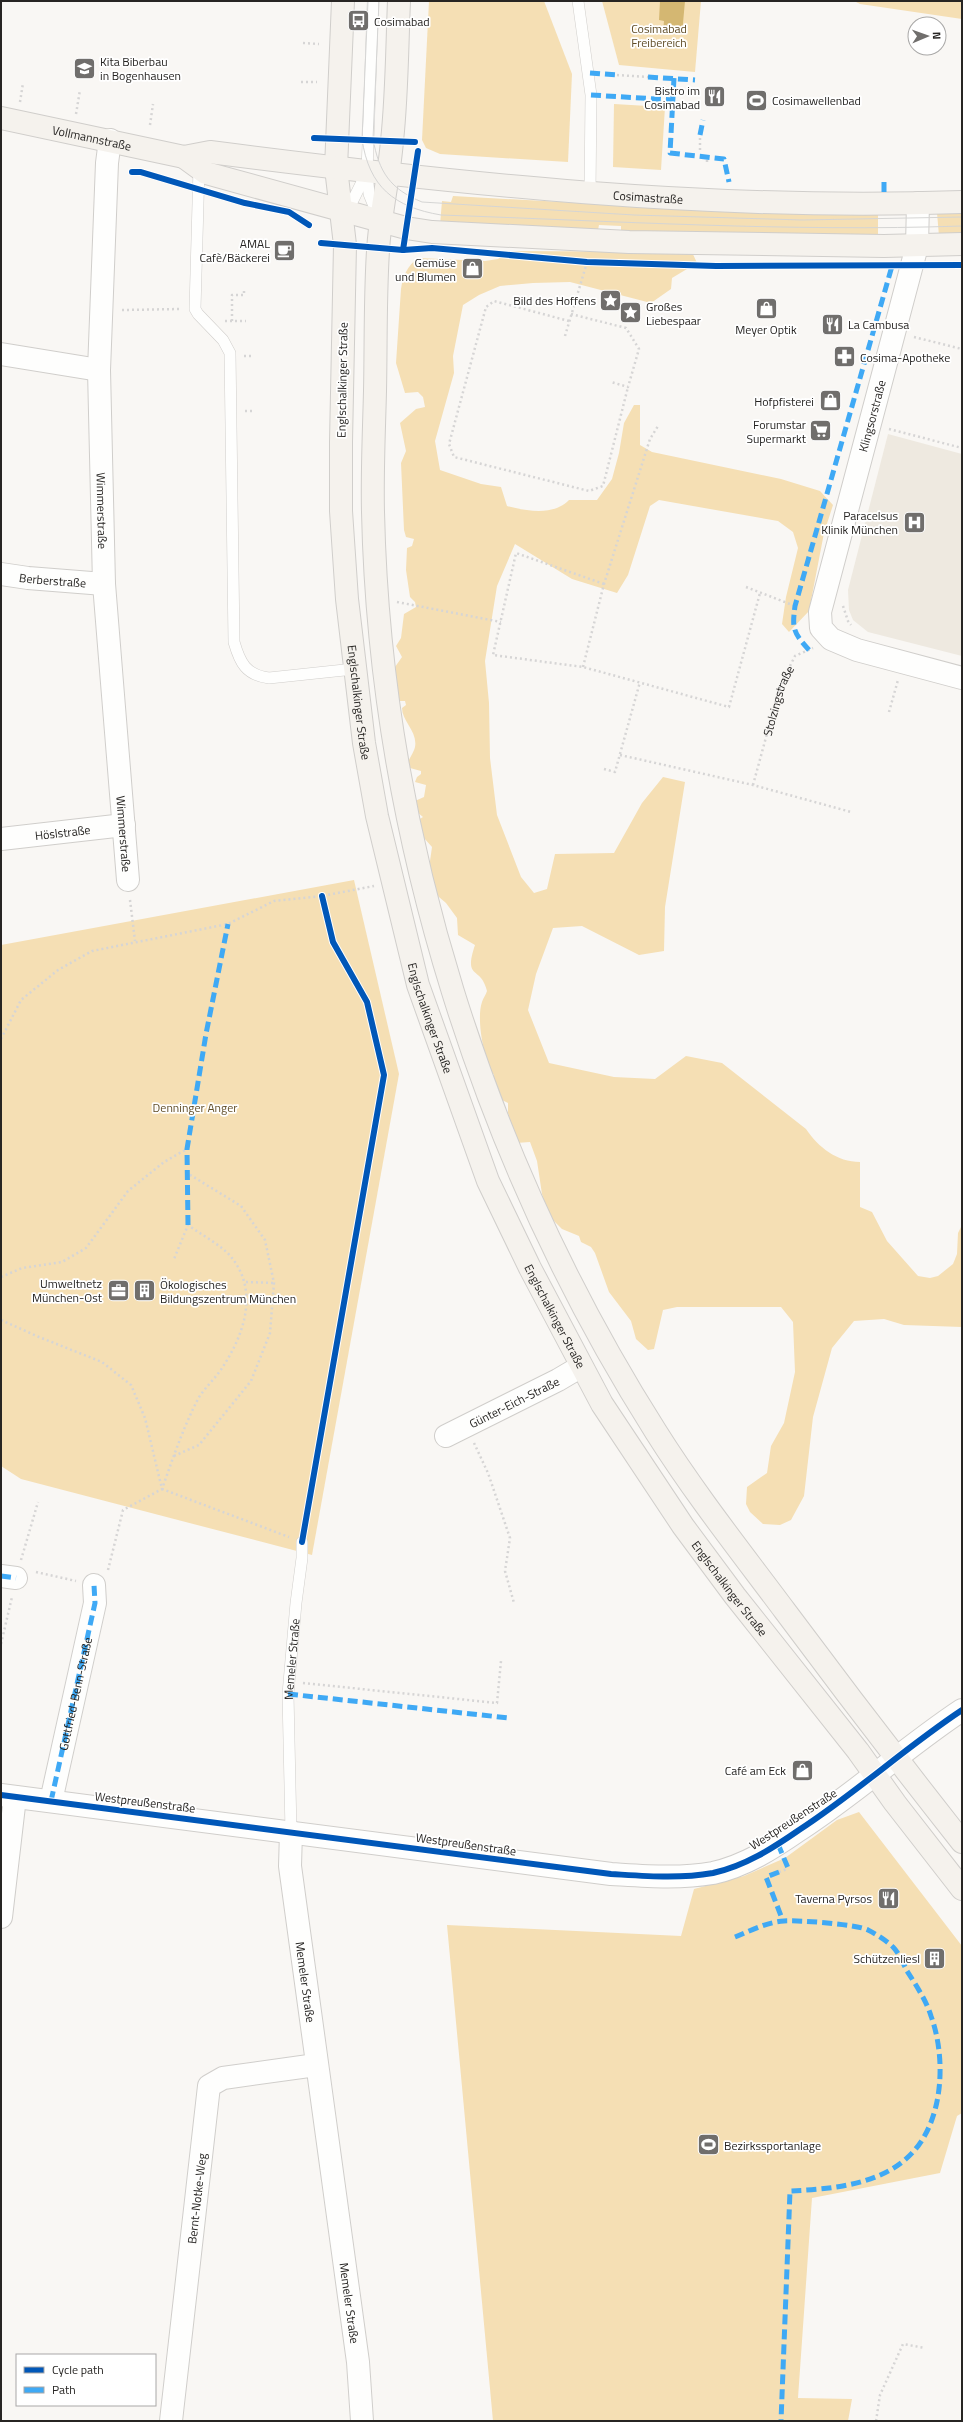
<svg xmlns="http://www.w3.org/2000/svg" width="963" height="2422" font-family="'Titillium Web',sans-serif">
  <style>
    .built { fill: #eee9e0 }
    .green { fill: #f5dfb4 }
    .water { fill: #d4b772 }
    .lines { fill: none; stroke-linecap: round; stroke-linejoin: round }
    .service-casing { stroke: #d0cecb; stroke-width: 12 }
    .minor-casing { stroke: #d0cecb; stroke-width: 24 }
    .secondary-casing { stroke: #d0cecb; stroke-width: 24 }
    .path { stroke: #d6d5d5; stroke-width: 2.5; stroke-dasharray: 2 3; stroke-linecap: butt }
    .service { stroke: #fefefd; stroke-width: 11 }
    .minor { stroke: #fefefd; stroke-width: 22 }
    .secondary { stroke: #f5f2ed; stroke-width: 22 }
    .tram { stroke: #d5d5d4; stroke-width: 1 }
    .quiet { stroke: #3fa9f5; stroke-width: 5; stroke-dasharray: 10 5; stroke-linecap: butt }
    .cycleway-casing { stroke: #fff; stroke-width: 8 }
    .cycleway { stroke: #0057b8; stroke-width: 6 }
    .labels { text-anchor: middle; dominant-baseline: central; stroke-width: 3.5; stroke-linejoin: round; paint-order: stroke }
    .poi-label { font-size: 12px; fill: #272523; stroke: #fff; text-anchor: end }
    .park-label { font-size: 12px; fill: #604d27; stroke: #fff }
    .street-label { font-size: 12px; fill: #272523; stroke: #fff }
  </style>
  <rect width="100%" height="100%" fill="#f9f7f4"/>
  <path class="built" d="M888,434l74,20v202l-94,-24 -15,-12 -4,-10 -1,-20z"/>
  <g class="green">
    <path d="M429,1h115l28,73 -4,88 -128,-8 -14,-6 -4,-8z"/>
    <path d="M602,1h99l-6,71 -76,-7z"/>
    <path d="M854,1h108v18l-102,-15z"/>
    <path d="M614,104l51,3 -4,63 -48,-3z"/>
    <path d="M453,196l182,10 243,3v29l-257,-7v-5l-22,-1 -1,5 -158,-5 2,-24 9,1z"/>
    <path d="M941,208h21v28h-23l-2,-23z"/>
    <path d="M510,251l182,1 5,11 -25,15 -1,11 -20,14 -81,-21 -37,1 -33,3 -21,9 -16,10 -10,51 1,17 -19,68 5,29 41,14 20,3 6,19c19,5 47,10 62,-6h28l15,-21 7,-26 5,-30 10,-18h6v40l12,7 129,27 39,12 13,14 -9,28 -15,78 -20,21 -7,-8 4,-27 12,-49 -5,-16 -15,-11 -119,-21 -9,6 -22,69 -11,18 -45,-14 -57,-35 -18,42 -12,75 4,42 1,55 7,57 24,62 13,16 13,-4 8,-35 59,-1 28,-50 21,-26 22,5 -20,125 -1,44 -25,4 -57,-29 -29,2 -17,46 -8,36 21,53 65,14 41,2 31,-23 36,7 84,66c12,18 31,33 54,33v45l12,5 15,29 31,35 12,2 8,-2 15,-12 4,-10 1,-21 4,-8v102l-58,-2 -20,-6 -30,2 -22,27 -19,69 -9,79 -13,24 -11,5 -17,-1 -13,-12 -4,-8 1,-17 20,-14 4,-27 13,-23 11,-51 -2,-50 -12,-15h-104l-14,3 -9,39 -6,1 -12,-11 -5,-18 -22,-29 -14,-39 -4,-6 -10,-5 -2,-6 -17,-7 -13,-13 -7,-22 -5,-33 -7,-19 -14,1 -8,-30v-10l-10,-5 -5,-15 1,-8c-10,-14 -18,-56 -12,-73 1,-4 4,-7 5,-11 -6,-26 -24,-10 -12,-46l-17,-10 -1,-17 -11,-15 -13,-11 -4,-24 3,-21 -8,-9 -6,-18 5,-3 -6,-5 -2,-11 9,-4 2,-12 -11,-3 2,-5 4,-3v-3l-11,-3 -3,-4c2,-5 7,-12 8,-17 3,-15 -13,-26 -13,-39l4,-3 -1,-4h-6l-4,-34 7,-10 -6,-11 5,-8 3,-24 12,-7 -1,-5 -5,-5 -4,-27 1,-22 5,-2 2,-7 -8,-2 -2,-7 -3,-67 5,-12 -6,-28 16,-14 9,-2 -2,-10 -5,-5 -13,1 -9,-30 5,-74c2,-13 6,-23 17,-31l67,3 13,-2z"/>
    <path d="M354,880l45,194 -87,481 -291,-76 -20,-13v-521z"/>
    <path d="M859,1812l103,134v167l-5,3 -17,57 -128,25 -14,200 54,1 -4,22h-355l-46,-496 234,11 13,-47 50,-13 41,-18 52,-38z"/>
  </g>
  <path class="water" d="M660,1h25l-3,33 -19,-2 1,-11 -5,-1z"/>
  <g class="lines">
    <defs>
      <g id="service">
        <path d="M373,1l-6,171 2,22 9,22"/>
        <path d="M578,1l13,94 -1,99"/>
        <path d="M199,168l-4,141 3,5 25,26 7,13 4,289c6,21 12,33 35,36l85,-9"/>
        <path d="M341,210l11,-8 14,-28"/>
        <path id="s2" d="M291,1832l-3,-138 8,-91 6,-45v-16"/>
      </g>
      <g id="minor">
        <path id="s3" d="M110,140l-3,23 -8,207 5,214 24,296"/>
        <path d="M918,203l-1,43 -5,19 -92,347 1,16 10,11 26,11 105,28"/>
        <path d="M1,354l98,16"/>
        <path id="s4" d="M1,574l27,4 76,6"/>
        <path id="s5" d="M1,839l123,-14"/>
        <path id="s6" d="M446,1436l112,-56 22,-13"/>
        <path d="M1,1576l15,2"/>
        <path d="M1,1795l610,79c34,2 68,5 102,-1 32,-7 60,-25 86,-43 57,-37 107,-83 163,-120"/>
        <path d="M51,1801l44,-198 -1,-18"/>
        <path id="s7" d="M291,1832l-1,34 68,496 4,59"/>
        <path d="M1,1917l14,-120"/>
        <path id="s8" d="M171,2421l38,-335 14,-8 93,-13"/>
      </g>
      <g id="secondary">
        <path id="s9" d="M343,1l-7,167 9,77 -4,197v69l6,88 17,144 13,73 41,169 70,196 42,87 72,136 81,122 52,70 123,155 37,52 67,86"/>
        <path d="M399,1c-2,47 -2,94 -7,140 -3,37 -12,73 -14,110 -3,47 -2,94 -3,140 -1,41 -3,81 -2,121 7,321 111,649 283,920 39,62 85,120 129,179 58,78 117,155 177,231"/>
        <path id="s10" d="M1,118l183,39 26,-5c249,32 500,59 752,50"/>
        <path d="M184,157l22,16 200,55 26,4 197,10 255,4 78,-2"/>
      </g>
    </defs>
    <use href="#service" class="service-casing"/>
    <use href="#minor" class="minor-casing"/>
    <use href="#secondary" class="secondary-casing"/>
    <g class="path">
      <path d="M303,43l16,1"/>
      <path d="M617,75l31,2"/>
      <path d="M301,82h16"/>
      <path d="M20,102l3,-19"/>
      <path d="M76,114l4,-24"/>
      <path d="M150,125l3,-21"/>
      <path d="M700,150v-15"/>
      <path d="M707,162v-6"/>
      <path d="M122,310l59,-1"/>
      <path d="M571,314l55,14 13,21 -11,38 -17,-5"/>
      <path d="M225,321h21"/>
      <path d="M232,321v-26h12v-6"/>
      <path d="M569,321l-75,-20 -8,6 -37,137 5,13 135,34 14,-5 25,-99"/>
      <path d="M565,336l23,-77"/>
      <path d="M914,337l48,12"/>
      <path d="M244,356h7"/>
      <path d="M245,411h7"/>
      <path d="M889,429l73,19"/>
      <path d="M604,584l-88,-31 -23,102 90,12 146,40 31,-114"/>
      <path d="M746,587l49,19"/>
      <path d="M397,602l104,20"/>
      <path d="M843,606l5,15 3,4"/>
      <path d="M583,667l21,-83 46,-145 8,-13"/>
      <path d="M889,712l9,-32"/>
      <path d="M620,755l133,30 98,27"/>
      <path d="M604,769l11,3 25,-90"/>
      <path id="s1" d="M753,785l27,-99 15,-30 18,-8"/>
      <path d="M130,900l5,41"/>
      <path d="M1,1039l20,-39 37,-30 34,-19 136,-27 46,-23 48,-5 52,-10"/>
      <path d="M1,1277l21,-9 40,-6 24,-14 42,-57 36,-29 23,-13"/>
      <path d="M246,1282l28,1"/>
      <path d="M1,1320l38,17 63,25 29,23 14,33 17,71 127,48"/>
      <path d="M474,1443l14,30 22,65 -5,33 9,32"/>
      <path d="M174,1456l25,-11 52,-64 19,-48 4,-50 -9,-43 -24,-34 -54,-33"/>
      <path d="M21,1560l17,-58"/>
      <path d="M108,1570l15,-60 39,-21c11,-31 21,-61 36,-90 7,-12 19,-22 26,-34 21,-33 34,-74 8,-107 -9,-12 -32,-24 -44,-33l-14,34"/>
      <path d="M36,1572l40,9"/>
      <path d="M1,1644l11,-47"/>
      <path d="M303,1683l194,20 4,-42"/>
      <path d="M779,1872l8,-3"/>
      <path d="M876,2421l4,-26 23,-51 22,4"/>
    </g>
    <use href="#service" class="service"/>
    <use href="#minor" class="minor"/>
    <use href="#secondary" class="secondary"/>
    <g class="tram">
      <path d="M368,1l-6,138c7,48 32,68 79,76 173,6 348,17 521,11"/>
      <path d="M379,1l-6,138c6,33 17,50 49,63l212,13 168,5 160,-3"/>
    </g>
    <g class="quiet">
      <path d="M590,73l27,2"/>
      <path d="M648,77l47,3"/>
      <path d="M674,78l-4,75 54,6 5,23"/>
      <path d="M591,95l82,5"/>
      <path d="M700,135l3,-15"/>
      <path d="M884,182v15"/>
      <path d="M809,650c-16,-18 -17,-21 -14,-44l97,-340"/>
      <path d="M188,1225l-1,-76 19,-115 22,-110"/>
      <path d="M1,1576l15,2"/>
      <path d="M288,1694l221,24"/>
      <path id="s11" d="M51,1801l44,-198 -1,-18"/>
      <path d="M778,1844l10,24 -1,1"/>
      <path d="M779,1872l-13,5 17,44"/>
      <path d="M735,1937c15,-6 32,-15 49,-16 14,-1 72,3 84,9 8,4 19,11 25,17 6,6 10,16 14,24 9,14 19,29 24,45 15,41 13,102 -18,136 -30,33 -81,37 -123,39l-9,230"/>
    </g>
    <defs>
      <g id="cycleway">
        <path d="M314,138l101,4"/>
        <path d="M132,172h9l104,31 44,9 20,13"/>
        <path d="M321,243l82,7 29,-2 155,14 129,4 246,-1"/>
        <path d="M403,250l15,-99"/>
        <path d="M302,1542l82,-467 -17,-73 -34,-60 -11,-46"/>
        <path d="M1,1795l610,79c34,2 68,5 102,-1 32,-7 60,-25 86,-43 57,-37 107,-83 163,-120"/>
      </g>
    </defs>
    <use href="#cycleway" class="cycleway-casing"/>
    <use href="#cycleway" class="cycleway"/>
  </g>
  <defs>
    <symbol id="bus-square" viewBox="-11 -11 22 22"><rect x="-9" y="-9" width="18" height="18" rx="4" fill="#706e6c" stroke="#fff"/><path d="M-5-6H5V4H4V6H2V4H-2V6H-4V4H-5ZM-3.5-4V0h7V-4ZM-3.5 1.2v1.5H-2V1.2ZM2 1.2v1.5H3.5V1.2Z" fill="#fff"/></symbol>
    <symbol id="school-square" viewBox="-11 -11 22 22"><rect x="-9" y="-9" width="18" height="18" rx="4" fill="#706e6c" stroke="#fff"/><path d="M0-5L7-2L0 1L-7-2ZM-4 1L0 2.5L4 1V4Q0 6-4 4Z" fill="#fff"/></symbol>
    <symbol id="restaurant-square" viewBox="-11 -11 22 22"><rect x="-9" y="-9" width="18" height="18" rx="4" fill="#706e6c" stroke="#fff"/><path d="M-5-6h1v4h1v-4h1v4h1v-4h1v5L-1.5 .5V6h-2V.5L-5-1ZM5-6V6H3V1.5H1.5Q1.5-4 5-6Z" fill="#fff"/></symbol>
    <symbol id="stadium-square" viewBox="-11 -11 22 22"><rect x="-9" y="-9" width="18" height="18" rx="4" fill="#706e6c" stroke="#fff"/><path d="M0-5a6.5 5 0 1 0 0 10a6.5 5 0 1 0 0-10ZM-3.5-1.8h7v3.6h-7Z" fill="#fff"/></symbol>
    <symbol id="cafe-square" viewBox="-11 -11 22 22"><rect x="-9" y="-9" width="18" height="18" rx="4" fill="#706e6c" stroke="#fff"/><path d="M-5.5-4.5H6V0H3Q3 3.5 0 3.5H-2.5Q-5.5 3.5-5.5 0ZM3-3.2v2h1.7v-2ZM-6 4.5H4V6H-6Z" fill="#fff"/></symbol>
    <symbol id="shop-square" viewBox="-11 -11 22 22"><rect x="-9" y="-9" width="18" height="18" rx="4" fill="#706e6c" stroke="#fff"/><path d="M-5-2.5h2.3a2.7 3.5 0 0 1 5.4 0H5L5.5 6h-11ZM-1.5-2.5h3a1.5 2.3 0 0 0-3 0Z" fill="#fff"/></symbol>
    <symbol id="sight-square" viewBox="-11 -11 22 22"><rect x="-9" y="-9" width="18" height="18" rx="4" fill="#706e6c" stroke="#fff"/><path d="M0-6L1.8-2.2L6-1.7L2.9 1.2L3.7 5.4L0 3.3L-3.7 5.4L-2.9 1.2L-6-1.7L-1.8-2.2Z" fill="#fff"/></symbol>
    <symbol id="pharmacy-square" viewBox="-11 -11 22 22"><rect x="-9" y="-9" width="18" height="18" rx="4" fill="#706e6c" stroke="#fff"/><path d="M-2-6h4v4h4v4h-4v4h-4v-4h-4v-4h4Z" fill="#fff"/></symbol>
    <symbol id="supermarket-square" viewBox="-11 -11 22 22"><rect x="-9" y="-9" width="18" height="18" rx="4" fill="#706e6c" stroke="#fff"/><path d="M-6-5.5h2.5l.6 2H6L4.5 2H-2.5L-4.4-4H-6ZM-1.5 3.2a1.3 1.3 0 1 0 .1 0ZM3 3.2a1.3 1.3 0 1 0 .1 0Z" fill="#fff"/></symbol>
    <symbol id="hospital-square" viewBox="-11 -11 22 22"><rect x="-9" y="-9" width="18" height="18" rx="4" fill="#706e6c" stroke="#fff"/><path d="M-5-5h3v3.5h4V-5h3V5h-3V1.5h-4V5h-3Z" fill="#fff"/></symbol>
    <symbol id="office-square" viewBox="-11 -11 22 22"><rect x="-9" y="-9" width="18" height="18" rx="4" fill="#706e6c" stroke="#fff"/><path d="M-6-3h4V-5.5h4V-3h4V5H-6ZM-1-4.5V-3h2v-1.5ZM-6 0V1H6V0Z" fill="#fff"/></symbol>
    <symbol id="building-square" viewBox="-11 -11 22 22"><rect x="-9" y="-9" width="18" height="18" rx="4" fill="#706e6c" stroke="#fff"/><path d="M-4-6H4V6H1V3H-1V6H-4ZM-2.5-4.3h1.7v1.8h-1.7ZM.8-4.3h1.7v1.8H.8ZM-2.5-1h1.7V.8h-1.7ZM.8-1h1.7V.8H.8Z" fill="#fff"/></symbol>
  </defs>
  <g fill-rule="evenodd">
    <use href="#bus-square" x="346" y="8" width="25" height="25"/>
    <use href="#school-square" x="72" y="56" width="25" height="25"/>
    <use href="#restaurant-square" x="702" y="84" width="25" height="25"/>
    <use href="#stadium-square" x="744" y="88" width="25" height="25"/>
    <use href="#cafe-square" x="272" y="238" width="25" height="25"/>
    <use href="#shop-square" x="460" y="256" width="25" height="25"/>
    <use href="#sight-square" x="598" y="288" width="25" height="25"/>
    <use href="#shop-square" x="754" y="296" width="25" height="25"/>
    <use href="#sight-square" x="618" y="300" width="25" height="25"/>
    <use href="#restaurant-square" x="820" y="312" width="25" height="25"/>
    <use href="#pharmacy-square" x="832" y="344" width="25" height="25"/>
    <use href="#shop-square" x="818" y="388" width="25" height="25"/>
    <use href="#supermarket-square" x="808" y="418" width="25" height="25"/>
    <use href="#hospital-square" x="902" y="510" width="25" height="25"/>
    <use href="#office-square" x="106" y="1278" width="25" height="25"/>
    <use href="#building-square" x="132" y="1278" width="25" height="25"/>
    <use href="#shop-square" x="790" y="1758" width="25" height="25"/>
    <use href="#restaurant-square" x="876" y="1886" width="25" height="25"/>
    <use href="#building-square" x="922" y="1946" width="25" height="25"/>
    <use href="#stadium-square" x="696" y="2132" width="25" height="25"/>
  </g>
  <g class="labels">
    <g class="poi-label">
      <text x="374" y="21" text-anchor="start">Cosimabad</text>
      <text x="100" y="61" text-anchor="start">Kita Biberbau<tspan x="100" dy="14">in Bogenhausen</tspan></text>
      <text x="700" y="90">Bistro im<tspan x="700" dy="14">Cosimabad</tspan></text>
      <text x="772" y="100" text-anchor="start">Cosimawellenbad</text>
      <text x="270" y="243">AMAL<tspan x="270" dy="14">Cafè/Bäckerei</tspan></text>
      <text x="456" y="262">Gemüse<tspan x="456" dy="14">und Blumen</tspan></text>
      <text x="596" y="300">Bild des Hoffens</text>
      <text x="646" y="306" text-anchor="start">Großes<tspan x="646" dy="14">Liebespaar</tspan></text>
      <text x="848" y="324" text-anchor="start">La Cambusa</text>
      <text x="766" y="329" text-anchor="middle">Meyer Optik</text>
      <text x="860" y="357" text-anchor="start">Cosima-Apotheke</text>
      <text x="814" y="401">Hofpfisterei</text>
      <text x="806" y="424">Forumstar<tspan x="806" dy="14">Supermarkt</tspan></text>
      <text x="898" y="515">Paracelsus<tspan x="898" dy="14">Klinik München</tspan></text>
      <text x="102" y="1283">Umweltnetz<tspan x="102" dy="14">München-Ost</tspan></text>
      <text x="160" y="1284" text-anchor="start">Ökologisches<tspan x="160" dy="14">Bildungszentrum München</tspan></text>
      <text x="786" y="1770">Café am Eck</text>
      <text x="872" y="1898">Taverna Pyrsos</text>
      <text x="920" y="1958">Schützenliesl</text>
      <text x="724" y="2145" text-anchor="start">Bezirkssportanlage</text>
    </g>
    <g class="park-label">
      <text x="659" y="28">Cosimabad<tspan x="659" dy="14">Freibereich</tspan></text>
      <text x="195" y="1107">Denninger Anger</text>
    </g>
    <g class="street-label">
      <text stroke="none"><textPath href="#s10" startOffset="93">Vollmannstraße</textPath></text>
      <text stroke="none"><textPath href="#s10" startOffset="654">Cosimastraße</textPath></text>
      <text transform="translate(342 380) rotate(-89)">Englschalkinger Straße</text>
      <text transform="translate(872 416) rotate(-75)">Klingsorstraße</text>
      <text stroke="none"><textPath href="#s3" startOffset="371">Wimmerstraße</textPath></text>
      <text stroke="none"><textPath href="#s4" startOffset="52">Berberstraße</textPath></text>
      <text stroke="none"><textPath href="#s1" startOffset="88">Stolzingstraße</textPath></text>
      <text stroke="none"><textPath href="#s9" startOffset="703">Englschalkinger Straße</textPath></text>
      <text stroke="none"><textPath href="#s5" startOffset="62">Höslstraße</textPath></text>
      <text stroke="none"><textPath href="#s3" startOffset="695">Wimmerstraße</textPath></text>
      <text stroke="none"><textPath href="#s9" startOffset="1027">Englschalkinger Straße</textPath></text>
      <text stroke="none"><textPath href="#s9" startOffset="1351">Englschalkinger Straße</textPath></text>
      <text stroke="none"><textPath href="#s6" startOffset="76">Günter-Eich-Straße</textPath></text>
      <text stroke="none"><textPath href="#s9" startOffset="1675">Englschalkinger Straße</textPath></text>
      <text stroke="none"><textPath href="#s2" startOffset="173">Memeler Straße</textPath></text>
      <text stroke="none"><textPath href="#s11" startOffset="110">Gottfried-Benn-Straße</textPath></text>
      <text transform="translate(145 1802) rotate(7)">Westpreußenstraße</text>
      <text transform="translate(793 1819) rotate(-33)">Westpreußenstraße</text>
      <text transform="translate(466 1844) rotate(8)">Westpreußenstraße</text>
      <text stroke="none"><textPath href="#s7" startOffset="151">Memeler Straße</textPath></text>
      <text stroke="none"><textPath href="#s8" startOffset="224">Bernt-Notke-Weg</textPath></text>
      <text stroke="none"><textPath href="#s7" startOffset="475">Memeler Straße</textPath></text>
    </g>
  </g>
  <rect width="963" height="2422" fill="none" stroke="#272523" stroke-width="4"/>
  <rect x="16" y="2354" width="140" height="52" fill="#ffffff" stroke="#a9a8a7"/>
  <rect x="24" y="2367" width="20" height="6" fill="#0057b8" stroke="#a9a8a7"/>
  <text x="52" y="2374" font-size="12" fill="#272523">Cycle path</text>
  <rect x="24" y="2387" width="20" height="6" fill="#3fa9f5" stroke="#a9a8a7"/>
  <text x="52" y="2394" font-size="12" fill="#272523">Path</text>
  <g transform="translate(927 36) rotate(88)"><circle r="19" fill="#ffffff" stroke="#a9a8a7"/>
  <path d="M0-3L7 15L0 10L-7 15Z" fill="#706e6c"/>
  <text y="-6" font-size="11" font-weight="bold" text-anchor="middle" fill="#272523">N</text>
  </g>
</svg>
